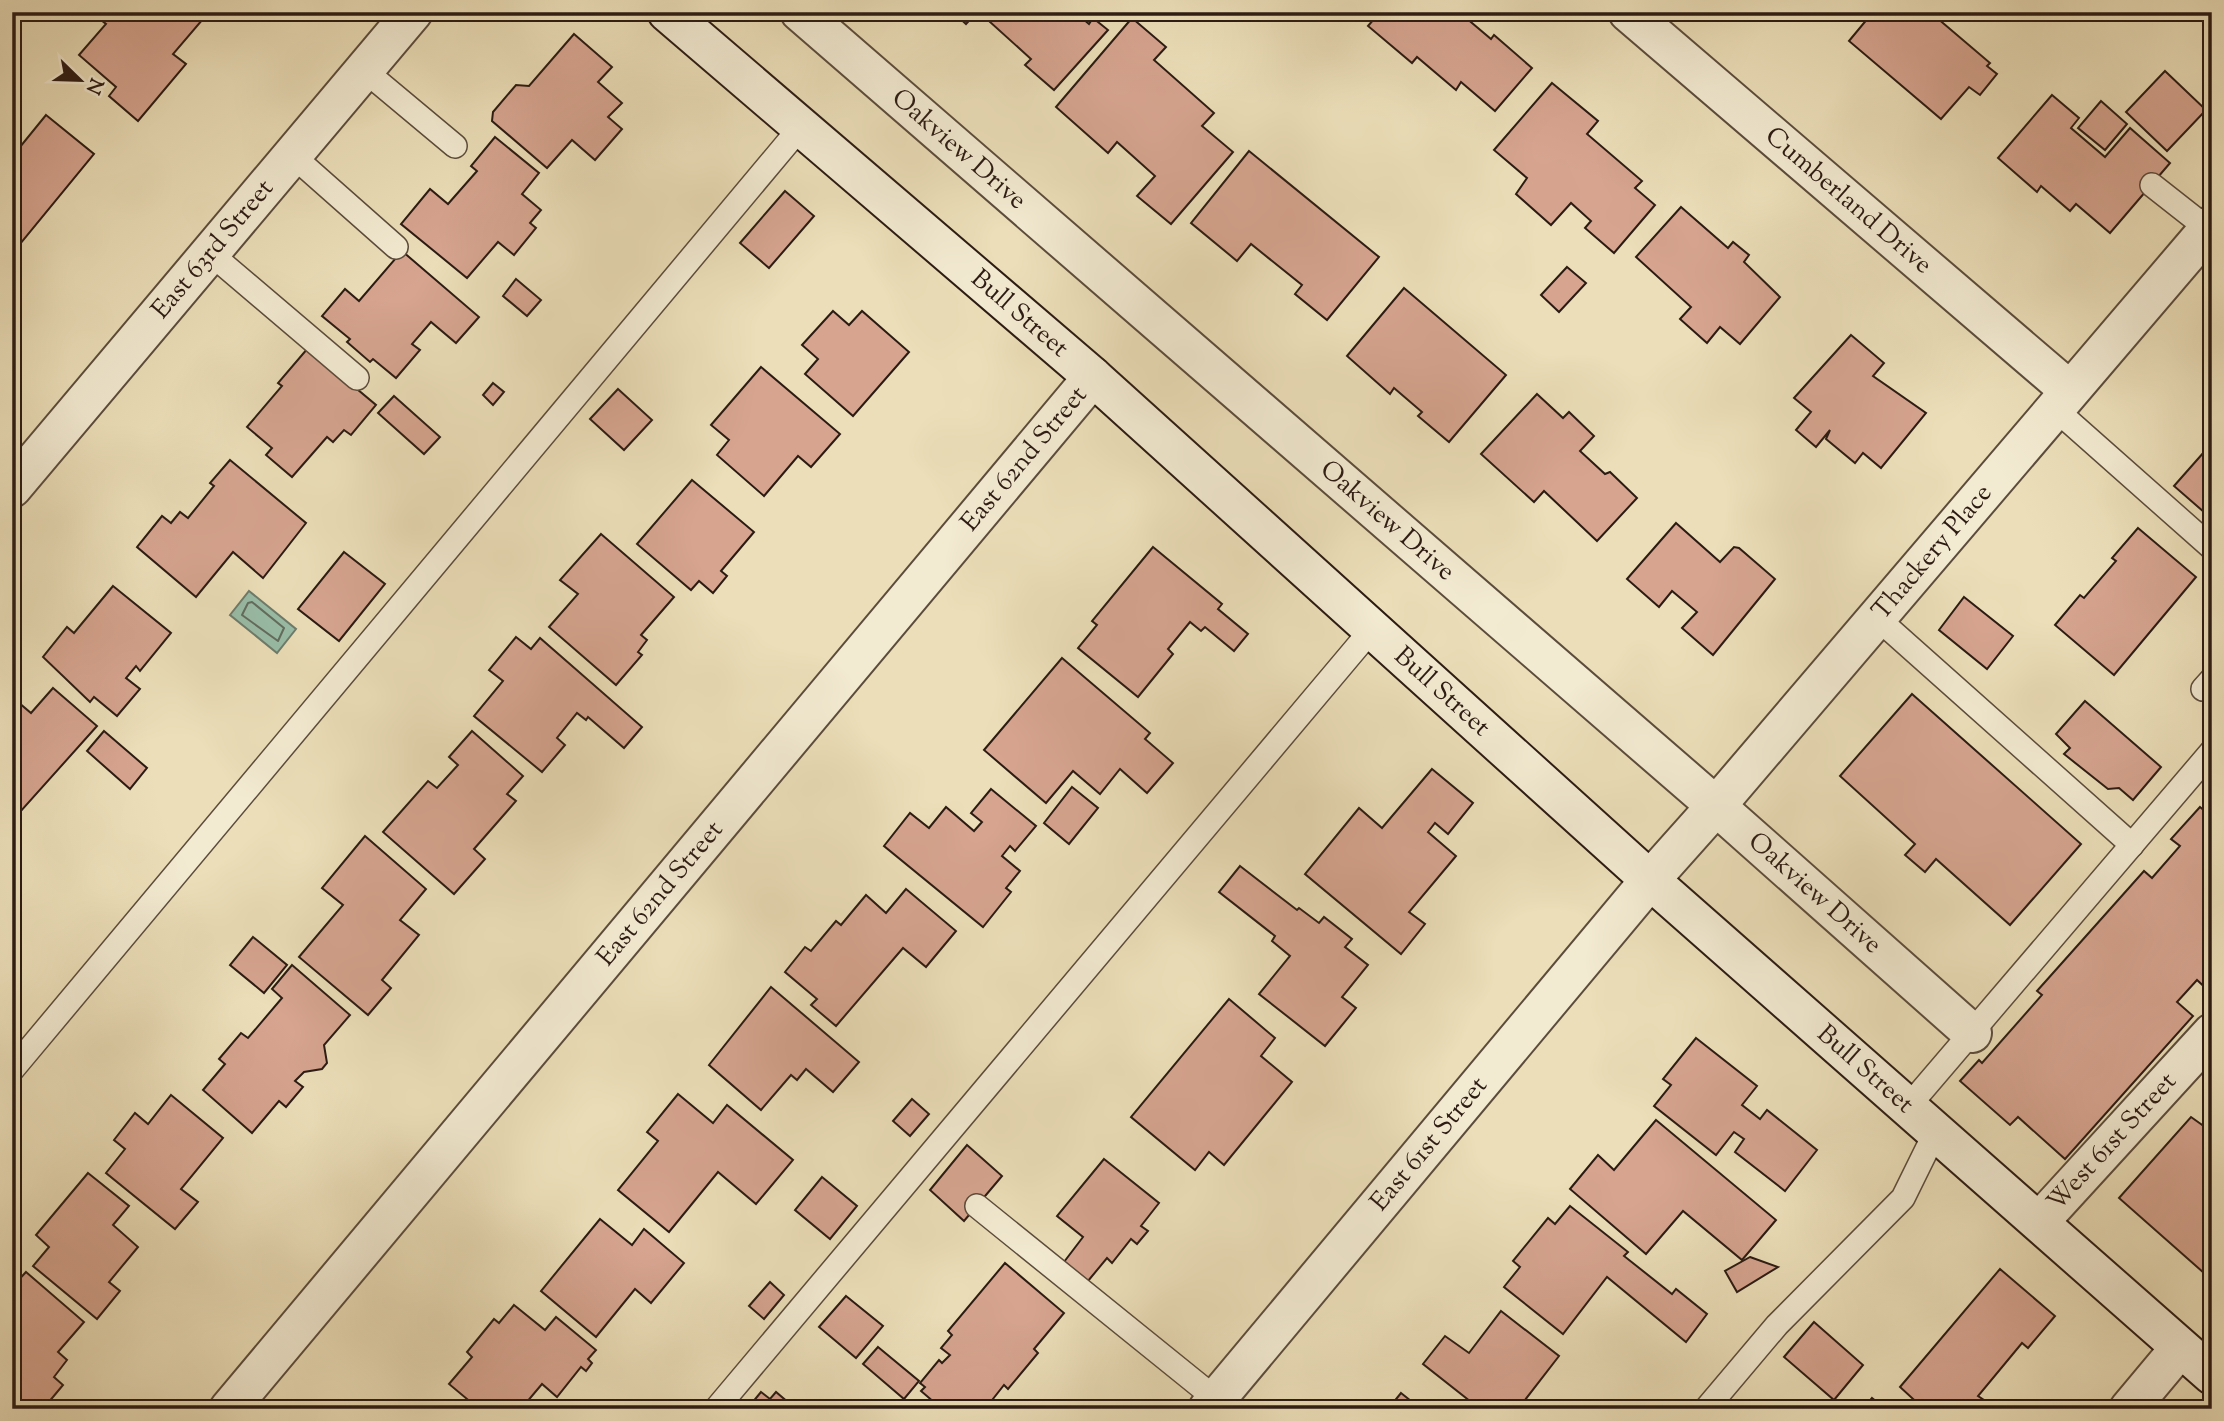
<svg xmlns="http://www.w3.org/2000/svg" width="2224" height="1421" font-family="'Sorts Mill Goudy',serif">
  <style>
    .water { fill: #99bda8; stroke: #6d7c6c; stroke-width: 2 }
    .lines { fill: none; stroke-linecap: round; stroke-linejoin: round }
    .shore { stroke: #626c5e; stroke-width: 2 }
    .building { fill: #d6a48f; stroke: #2c1b13; stroke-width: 2 }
    .lane-casing { stroke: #5c4c3c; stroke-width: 26 }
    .street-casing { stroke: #5c4c3c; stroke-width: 42 }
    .secondary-casing { stroke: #2c1b13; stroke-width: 42 }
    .lane { stroke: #f2ead1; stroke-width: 23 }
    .street { stroke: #f2ead1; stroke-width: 38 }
    .secondary { stroke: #f2ead1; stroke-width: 38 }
    .labels { text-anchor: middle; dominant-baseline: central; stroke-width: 5; stroke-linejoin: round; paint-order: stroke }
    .street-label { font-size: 26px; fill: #2c1b13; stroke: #f2ead1 }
  </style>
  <rect width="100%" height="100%" fill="#ebdeb8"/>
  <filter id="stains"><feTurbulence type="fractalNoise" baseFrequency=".00286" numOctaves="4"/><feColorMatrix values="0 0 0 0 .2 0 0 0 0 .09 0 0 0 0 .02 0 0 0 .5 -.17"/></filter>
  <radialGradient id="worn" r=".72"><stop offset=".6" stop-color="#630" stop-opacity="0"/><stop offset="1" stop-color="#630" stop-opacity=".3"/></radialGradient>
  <path class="water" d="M249,591l47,38 -19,24 -47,-38z"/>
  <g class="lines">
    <path class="shore" d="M252,602l32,26 -6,13 -36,-26 6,-12z"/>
  </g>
  <g class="building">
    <path d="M91,12h118l-36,42 13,10 -48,57 -29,-25 7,-9 -37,-32 27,-31z"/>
    <path d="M953,12h24l-11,12z"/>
    <path d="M979,12h96l14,12 4,-6 15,12 -54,60 -29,-25 6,-6z"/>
    <path d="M1380,12h79l32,27 3,-4 38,33 -37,43 -34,-29 -5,8 -39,-33 -5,6 -44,-37z"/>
    <path d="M1873,12h57l60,51 -3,3 10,8 -17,21 -11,-8 -28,32 -92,-78z"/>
    <path d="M1132,18l34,29 -12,13 60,53 -12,13 31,26 -62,72 -34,-28 18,-20 -38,-34 -9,11 -52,-46z"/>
    <path d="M574,34l38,33 -14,15 24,21 -14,14 14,12 -27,31 -23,-20 -25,28 -55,-47 1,-9 23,-27 13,1z"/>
    <path d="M2165,71l41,39 -39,41 -41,-39z"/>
    <path d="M1552,83l46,38 -11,13 55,47 -7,7 20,17 -41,48 -29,-25 6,-7 -20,-18 -20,22 -35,-31 11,-16 -33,-28z"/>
    <path d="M2052,95l27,23 -8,10 34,29 25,-29 40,35 -60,70 -34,-29 -6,7 -29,-25 -4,6 -39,-34z"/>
    <path d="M2101,101l26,23 -22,26 -27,-22z"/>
    <path d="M46,115l48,39 -78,95 -4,-3v-96l4,2z"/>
    <path d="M495,137l44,36 -17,21 19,16 -11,13 6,5 -22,27 -16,-13 -31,36 -66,-54 29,-35 18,15 29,-33 -6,-5z"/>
    <path d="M1249,151l130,106 -52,63 -32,-26 7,-9 -51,-41 -14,17 -46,-38z"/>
    <path d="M785,191l29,25 -45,52 -29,-25z"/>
    <path d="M1681,207l47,41 5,-6 16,13 -5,7 36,35 -40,47 -20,-17 -13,16 -27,-24 11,-12 -55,-50z"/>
    <path d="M402,251l77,66 -23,26 -25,-21 -19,22 8,6 -24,28 -23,-19 -3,3 -23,-20 3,-3 -28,-23 23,-27 14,12z"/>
    <path d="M1567,267l19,16 -27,29 -18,-17z"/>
    <path d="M516,279l25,21 -14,16 -24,-20z"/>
    <path d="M1404,288l102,87 -57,67 -31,-26 4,-4 -28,-24 -4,6 -43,-38z"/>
    <path d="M833,311l16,14 13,-14 47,41 -56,64 -48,-42 13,-15 -16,-14z"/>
    <path d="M1851,335l33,28 -11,13 53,37 -45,55 -18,-15 -8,10 -29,-24 4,-9 -14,17 -20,-17 15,-18 -17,-14z"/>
    <path d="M308,348l68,57 -25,30 -7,-5 -11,12 -6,-5 -35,40 -26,-22 6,-7 -25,-21 35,-41 -4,-3z"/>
    <path d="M761,367l79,67 -29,33 -13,-11 -34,40 -47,-41 12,-15 -18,-15z"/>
    <path d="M493,383l11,9 -11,13 -10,-10z"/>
    <path d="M618,389l34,31 -28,30 -34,-31z"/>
    <path d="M1537,394l26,24 6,-6 25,24 -14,15 25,23 5,-2 27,26 -40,43 -53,-50 -10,11 -53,-48z"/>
    <path d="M394,396l46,41 -16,17 -46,-41z"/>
    <path d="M2212,443v76l-38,-33z"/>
    <path d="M230,460l76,63 -43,55 -30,-26 -37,45 -59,-50 25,-31 9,7 9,-11 8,6 26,-32 -4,-3z"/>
    <path d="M692,480l62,52 -33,39 6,5 -14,17 -14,-12 -8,9 -54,-46z"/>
    <path d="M1676,523l44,39 14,-15 5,1 36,31 -62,76 -31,-27 15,-16 -25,-21 -13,16 -32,-28z"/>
    <path d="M2138,528l58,49 -82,98 -59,-50 25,-30 4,3 32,-37 -4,-3z"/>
    <path d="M601,534l73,63 -33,38 6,5 -9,12 4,3 -26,30 -67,-58 29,-33 -18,-14z"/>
    <path d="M1153,547l69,57 -4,5 30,25 -14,17 -29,-24 -4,4 -11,-9 -22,27 5,5 -35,43 -60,-49 19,-23 -5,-4z"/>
    <path d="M344,552l41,32 -46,57 -41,-32z"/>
    <path d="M113,586l58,47 -31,38 -4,-5 -10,12 14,11 -23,27 -23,-19 -4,5 -47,-45 24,-30 7,6z"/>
    <path d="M1964,597l49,39 -26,33 -48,-39z"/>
    <path d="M516,637l15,12 9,-11 102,89 -18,21 -36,-31 -2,3 -9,-7 -20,25 8,7 -23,27 -68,-56 29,-35 -14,-11z"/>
    <path d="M1062,658l88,75 -5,6 28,24 -26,30 -27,-24 -20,25 -27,-23 -27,32 -62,-53z"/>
    <path d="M53,688l44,38 -85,95v-124l19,16z"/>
    <path d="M1912,694l169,150 -71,81 -74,-66 -11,13 -20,-17 10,-11 -75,-68z"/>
    <path d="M2085,701l76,66 -28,33 -14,-12 -11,1 -44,-35 6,-6 -14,-14z"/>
    <path d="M104,731l43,37 -17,21 -43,-38z"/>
    <path d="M472,731l51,45 -16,18 9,7 -42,48 11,10 -31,35 -71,-62 45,-51 9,7 21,-23 -9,-8z"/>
    <path d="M1432,769l41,34 -25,31 -13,-11 -7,9 28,24 -47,56 16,12 -24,30 -96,-80 54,-66 23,20z"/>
    <path d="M1072,787l26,21 -29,36 -25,-21z"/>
    <path d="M991,789l45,37 -21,25 -5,-5 -8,10 18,15 -14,17 5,4 -28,35 -99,-81 26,-33 19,15 17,-21 28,24 8,-9 -11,-9z"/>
    <path d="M2200,807l12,10v171l-3,3 -12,-11 -20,22 16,14 -128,143 -47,-42 -8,8 -50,-44 19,-21 3,3 60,-68 -5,-4 107,-120 8,7 28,-32 -9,-7z"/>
    <path d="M365,836l61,53 -26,31 19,15 -37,45 9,8 -23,27 -69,-58 44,-52 -21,-17z"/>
    <path d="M1240,866l57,44 2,-2 20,15 5,-6 28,22 -7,8 23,18 -26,32 14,11 -31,38 -66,-52 31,-38 -18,-15 3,-5 -56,-44z"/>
    <path d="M906,889l50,42 -30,36 -23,-19 -67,78 -25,-21 6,-6 -32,-27 20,-25 6,4 25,-30 5,4 25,-30 20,18z"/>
    <path d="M253,937l34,28 -23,28 -34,-28z"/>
    <path d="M292,965l58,50 -26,30 3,18 -5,6 -18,3 -9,9 8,6 -17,20 -7,-6 -27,32 -49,-43 22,-26 -6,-5 22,-26 7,5 34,-40 -10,-9z"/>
    <path d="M771,987l88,75 -26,30 -27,-23 -9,11 -6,-5 -30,35 -52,-45z"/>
    <path d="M1229,999l46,39 -14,18 31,26 -68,83 -15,-13 -14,18 -64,-53z"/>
    <path d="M1696,1038l61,48 -15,19 18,14 7,-9 50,40 -32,41 -50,-39 9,-13 -10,-7 -18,23 -62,-49 17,-21 -8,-6z"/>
    <path d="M678,1094l35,29 14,-18 66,55 -37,44 -38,-32 -49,60 -51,-42 40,-49 -11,-9z"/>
    <path d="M171,1095l52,43 -42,51 17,13 -23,27 -69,-56 19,-24 -11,-9 21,-27 13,11z"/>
    <path d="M912,1099l17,15 -19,22 -17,-15z"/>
    <path d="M2191,1117l21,15v132l-8,9 -85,-75z"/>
    <path d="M1656,1120l120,100 -34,40 -59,-49 -37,43 -76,-65 28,-34 16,15z"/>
    <path d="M967,1145l35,31 -38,45 -34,-31z"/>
    <path d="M1104,1159l55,44 -18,23 7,5 -11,13 -6,-5 -19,24 -5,-5 -19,23 -24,-19 19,-25 -26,-21z"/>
    <path d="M88,1173l41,33 -16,19 25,22 -29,35 11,9 -23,28 -64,-53 16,-19 -13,-12z"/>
    <path d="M822,1177l35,29 -27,33 -35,-29z"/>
    <path d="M1570,1206l58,46 -4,4 48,38 4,-5 31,25 -21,28 -79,-65 -44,57 -59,-47 16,-20 -7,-6 35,-43 7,6z"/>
    <path d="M600,1219l32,26 12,-16 40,34 -33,40 -16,-14 -39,48 -55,-46z"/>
    <path d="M1750,1257l28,10 -41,25 -12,-21z"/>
    <path d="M1005,1263l59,50 -30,36 4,4 -30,36 -4,-4 -19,24h-43l-21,-18 4,-4 -5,-4 19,-23 3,3 8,-8 -9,-7 11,-13 -4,-4z"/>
    <path d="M2000,1269l55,47 -27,32 -6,-5 -44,53 6,4 -7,9h-53l-24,-22z"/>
    <path d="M26,1272l58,50 -26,30 9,8 -13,17 9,8 -20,24h-21l-10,-9v-113z"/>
    <path d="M770,1282l14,13 -20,24 -15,-13z"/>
    <path d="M846,1296l37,30 -27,32 -37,-31z"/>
    <path d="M514,1305l31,25 11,-13 40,33 -8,9 4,4 -6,8 -5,-4 -24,30 -15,-13 -21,25h-42l-30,-25 23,-27 -5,-5 27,-33 5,4z"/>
    <path d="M1501,1311l58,45 -41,53h-38l-57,-45 22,-28 24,17z"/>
    <path d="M1814,1322l49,43 -29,35 -50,-43z"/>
    <path d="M878,1347l41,34 -15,18 -41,-35z"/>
    <path d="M761,1392l9,7 6,-7 20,17h-49z"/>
    <path d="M1401,1393l20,16h-33z"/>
    <path d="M1872,1398l14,11h-23z"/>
  </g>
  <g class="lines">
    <defs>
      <g id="lane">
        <path d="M364,70l91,76"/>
        <path d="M292,155l104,92"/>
        <path d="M2152,185l56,44"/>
        <path d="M210,253l147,125"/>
        <path d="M2054,408l158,140"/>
        <path d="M1876,617l256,228"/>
        <path d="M2203,689l9,-10"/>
        <path d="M12,1070l788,-942"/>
        <path d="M1907,1108l305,-357"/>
        <path d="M977,1206l239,193"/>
        <path d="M716,1409l657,-781"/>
        <path d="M1706,1409l71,-84 126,-127 32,-65"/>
      </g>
      <g id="street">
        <path id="s1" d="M800,12l916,794 256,227"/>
        <path id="s2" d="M1628,12l441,378"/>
        <path id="s3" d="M12,488l401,-476"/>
        <path id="s4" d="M2040,1221l172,-188"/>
        <path id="s5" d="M229,1409l864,-1032"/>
        <path id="s6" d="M1208,1409l442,-529 66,-74 496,-581"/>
        <path d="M2129,1409l51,-61"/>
      </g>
      <g id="secondary">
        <path id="s7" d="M667,12l426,365 557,503 562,495"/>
      </g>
    </defs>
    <use href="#lane" class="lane-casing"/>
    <use href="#street" class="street-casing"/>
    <use href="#secondary" class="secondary-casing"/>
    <use href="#lane" class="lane"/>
    <use href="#street" class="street"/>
    <use href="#secondary" class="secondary"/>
  </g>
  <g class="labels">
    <g class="street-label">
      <text stroke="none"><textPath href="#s1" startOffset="210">Oakview Drive</textPath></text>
      <text stroke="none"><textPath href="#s2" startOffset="290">Cumberland Drive</textPath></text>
      <text stroke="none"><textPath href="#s3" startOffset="312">East 63rd Street</textPath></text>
      <text stroke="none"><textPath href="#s7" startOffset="464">Bull Street</textPath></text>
      <text stroke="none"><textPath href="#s5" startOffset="1239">East 62nd Street</textPath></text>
      <text stroke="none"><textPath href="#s1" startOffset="777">Oakview Drive</textPath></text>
      <text stroke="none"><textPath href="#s6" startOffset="1122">Thackery Place</textPath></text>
      <text stroke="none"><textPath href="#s7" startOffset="1031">Bull Street</textPath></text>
      <text stroke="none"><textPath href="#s5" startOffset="672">East 62nd Street</textPath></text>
      <text stroke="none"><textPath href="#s1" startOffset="1344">Oakview Drive</textPath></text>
      <text stroke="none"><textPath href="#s7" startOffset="1598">Bull Street</textPath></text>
      <text stroke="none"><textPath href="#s4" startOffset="107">West 61st Street</textPath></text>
      <text stroke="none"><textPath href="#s6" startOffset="345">East 61st Street</textPath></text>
    </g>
  </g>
  <rect width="2224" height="1421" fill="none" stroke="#ebdeb8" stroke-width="42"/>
  <rect x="14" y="14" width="2196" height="1393" fill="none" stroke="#2c1b13" stroke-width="3.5"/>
  <rect x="21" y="21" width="2182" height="1379" fill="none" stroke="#2c1b13" stroke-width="2"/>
  <g transform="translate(80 80) rotate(113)" stroke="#f2ead1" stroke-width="5" paint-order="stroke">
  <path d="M0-5L12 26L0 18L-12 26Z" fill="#2c1b13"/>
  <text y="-10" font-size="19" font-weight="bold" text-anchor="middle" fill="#2c1b13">N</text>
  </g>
  <rect width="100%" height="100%" filter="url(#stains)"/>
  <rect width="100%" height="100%" fill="url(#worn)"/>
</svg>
